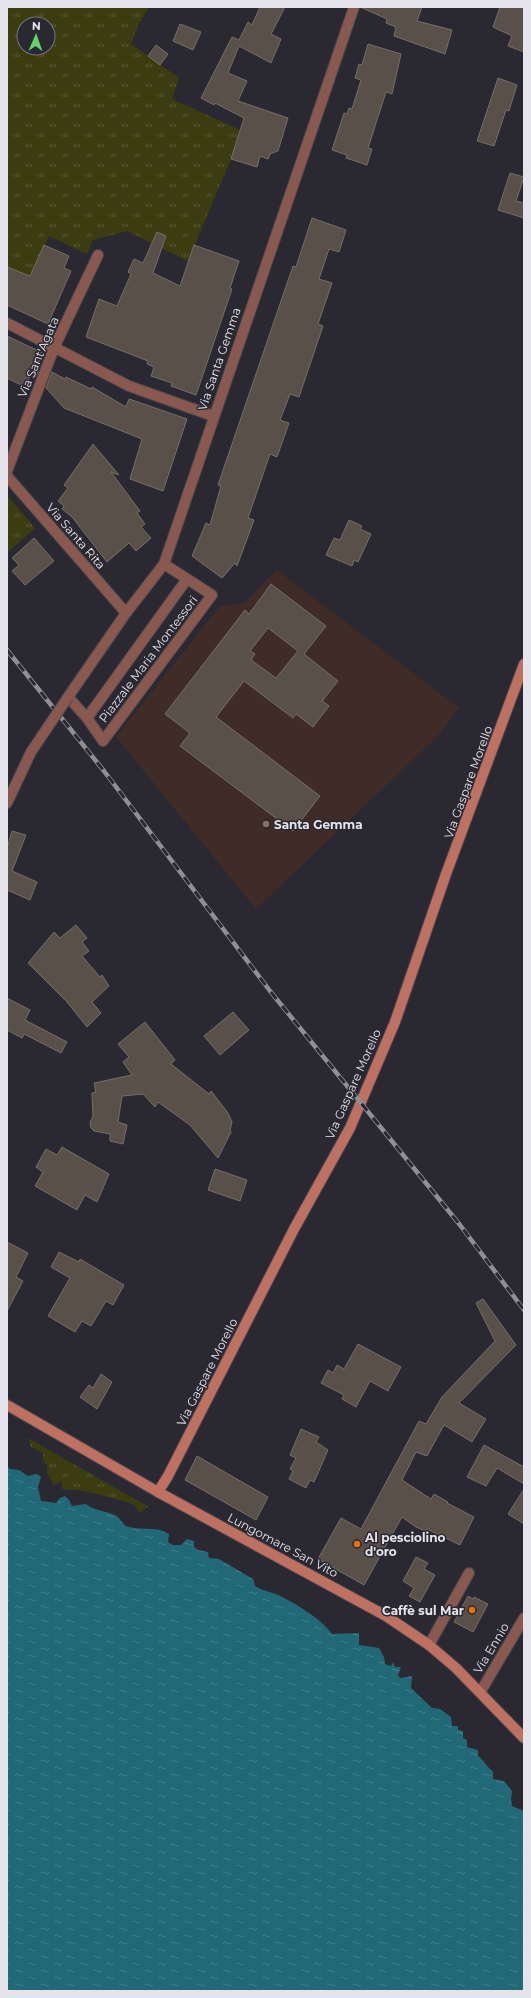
<svg xmlns="http://www.w3.org/2000/svg" width="531" height="1998" font-family="Montserrat,sans-serif">
  <style>
    .education { fill: #3f2c26 }
    .grass { fill: url(#grass-tufts); fill-rule: evenodd }
    .water { fill: url(#water-ripples) }
    .building { fill: #595149; stroke: #776e66; fill-rule: evenodd }
    .lines { fill: none; stroke-linecap: round; stroke-linejoin: round }
    .street-casing { stroke: #48474f; stroke-width: 12 }
    .secondary-casing { stroke: #48474f; stroke-width: 12 }
    .street { stroke: #89584e; stroke-width: 10 }
    .secondary { stroke: #be7061; stroke-width: 10 }
    .rail-casing { stroke: #8f8f96; stroke-width: 4.5 }
    .rail { stroke: #2a2932; stroke-width: 3; stroke-dasharray: 9; stroke-linecap: butt }
    .street-bridge-casing { stroke: #48474f; stroke-width: 12; stroke-linecap: butt }
    .street-bridge { stroke: #89584e; stroke-width: 10 }
    .education-dot { fill: #8d6e63; stroke: #2a2932; stroke-width: 1.5 }
    .food-dot { fill: #e8710a; stroke: #2a2932; stroke-width: 1.5 }
    .labels { text-anchor: middle; dominant-baseline: central; stroke-width: 3; stroke-linejoin: round; paint-order: stroke }
    .street-label { font-size: 12px; fill: #e4e4ea; stroke: #2a2932 }
    .poi-label { font-size: 12px; font-weight: bold; fill: #e4e4ea; stroke: #2a2932; text-anchor: start }
  </style>
  <defs>
    <pattern id="grass-tufts" width="24" height="20" patternUnits="userSpaceOnUse"><rect width="24" height="20" fill="#3b3d11"/><path d="M3 7l-1-3M5 7V3M7 7l1-3M15 17l-1-3M17 17v-4M19 17l1-3" fill="none" stroke="#575934"/></pattern>
    <pattern id="water-ripples" width="26" height="14" patternUnits="userSpaceOnUse"><rect width="26" height="14" fill="#226978"/><path d="M2 4q2-2 4 0t4 0M15 11q2-2 4 0t4 0" fill="none" stroke="#427e8b"/></pattern>
  </defs>
  <rect width="100%" height="100%" fill="#2a2932"/>
  <path class="education" d="M277,570l182,138 -23,30 -180,171 -140,-172 104,-131 24,-3z"/>
  <g class="grass">
    <path d="M7,7h142l-10,17 -8,20 48,34 -7,21 68,31 -9,29 -43,102 -61,-30 -34,9 -6,14 -38,-18 -19,40 -23,-9zM24,24h24v24h-24z"/>
    <path d="M7,495l28,33 -28,25z"/>
    <path d="M28,1438l121,69 -10,6 -4,-8c-24,-8 -47,-15 -73,-16v-8l-8,4 -7,-12v-7l-4,-6v-7l-12,-6z"/>
  </g>
  <path class="water" d="M7,1466l3,3 9,1 9,6 9,-2 4,3 -3,10 3,14 15,2 4,-5 5,-2 4,4 3,6 14,-2c9,8 22,6 32,13 3,3 5,7 8,9 14,5 32,0 43,8l-1,8 5,3h8l6,-6 7,2v6l4,3 10,2 1,6 10,1 34,20 2,7c9,6 20,6 29,12 17,9 37,21 48,36l27,-1v12l20,3 5,9 1,7 6,2 2,-4 2,5h6l-3,8 2,3 12,-2 -1,12 21,20 8,1 11,8 1,9h6v4l5,1v7l4,2v7l11,3v6c7,5 9,12 15,15v8l11,2 8,10 -1,8 1,7 12,5v180h-517z"/>
  <g class="building">
    <path d="M260,7h25l-14,27 10,5 -10,24 -32,-17 -11,27 19,8 -9,20 50,17 -10,33 -8,3 -2,5 -8,-3 -3,11 -26,-8 13,-41 -29,-15 -1,2 -13,-7 31,-61 7,3 9,-18 4,3z"/>
    <path d="M360,7h62l-5,14 35,9 -7,24 -51,-18 2,-9 -10,-4 1,-4z"/>
    <path d="M500,7h24v45l-16,-6 4,-10 -19,-9z"/>
    <path d="M180,24l21,8 -8,18 -20,-9z"/>
    <path d="M368,44l33,10 -9,40 -6,-2 -18,56 4,1 -5,16 -21,-7 1,-3 -15,-5 12,-37 3,1 2,-6 3,1 9,-29 -6,-2 4,-14 3,1z"/>
    <path d="M156,45l12,9 -8,11 -12,-9z"/>
    <path d="M498,78l19,7 -8,26 -3,-1 -12,36 -17,-5z"/>
    <path d="M510,173l14,4 -8,24 8,2v15l-26,-8z"/>
    <path d="M312,218l34,12 -7,22 -10,-3 -10,30 13,4 -14,41 5,2 -24,71 -9,-3 -10,26 9,3 -12,34 -7,-3 -22,64 6,2 -17,46 -2,-3 -13,15 -30,-22 14,-33 4,2 11,-39 -3,-1 75,-219 3,1z"/>
    <path d="M157,232l9,4 -13,37 27,13 14,-41 45,16 -9,27 2,1 -36,106 -25,-9 1,-3 -21,-7 3,-9 -7,-3 1,-3 -62,-24 13,-38 18,7 14,-32 -3,-2 6,-13 9,4z"/>
    <path d="M44,245l25,11 -5,12 7,3 -23,53 -41,-19v-38l23,9z"/>
    <path d="M7,336l36,17 -5,11 2,1 -4,12 -4,-5 -7,15 -18,-9z"/>
    <path d="M52,372l13,7 1,-2 25,12 1,-2 34,20 3,-8 58,20 -24,72 -33,-12 12,-40 -78,-31 -18,-20z"/>
    <path d="M93,444l26,31 -8,-3 29,39 -3,2 8,11 -4,3 10,11 -15,13 -7,-8 -22,19 -35,-45 -10,-8 2,-3 -6,-5 10,-13 -4,-3z"/>
    <path d="M349,520l13,6 -2,3 11,5 -13,28 -4,-2 -2,6 -26,-11 8,-17 6,2z"/>
    <path d="M34,538l20,23 -29,24 -13,-14 7,-6 -7,-7z"/>
    <path d="M271,584l55,42 -22,28 34,27 -16,20 7,5 -16,21 -17,-13 -3,4 -49,-37 -28,36 104,79 -27,35 -113,-85 10,-13 -25,-19 80,-104 4,4zM268,628l30,23 -22,27 -25,-18 4,-6 -5,-3z"/>
    <path d="M12,831l14,4 -14,36 25,11 -7,18 -23,-10v-42z"/>
    <path d="M76,925l11,13 -5,4 7,9 -7,5 18,21 2,-2 7,11 -17,16 9,11 -14,14 -20,-25 -39,-39 26,-31 6,6z"/>
    <path d="M7,998l23,12 -5,10 42,22 -6,11 -37,-19 -2,4 -15,-8z"/>
    <path d="M233,1012l16,18 -29,25 -16,-19z"/>
    <path d="M145,1022l30,38 -4,4 38,30 2,-3 17,22 4,9 -2,8 1,2 -13,26 -28,-33 -32,-23 -3,5 -12,-13 -21,2 -4,26 9,3 -4,19 -13,-3v-7l-16,-3 -3,-3 -1,-6 3,-5 -1,-24 4,-1 -2,-9 38,-8 -9,-13 6,-5 -11,-13z"/>
    <path d="M62,1147l47,27 -12,28 -12,-7 -8,15 -42,-24 8,-14 -7,-5 10,-18 11,6z"/>
    <path d="M215,1169l32,11 -7,21 -32,-11z"/>
    <path d="M7,1242l21,11 -12,24 7,4 -16,30z"/>
    <path d="M59,1252l20,10 1,-3 44,26 -11,20 -7,-4 -15,25 -9,-5 -7,11 -27,-16 22,-38 -19,-11z"/>
    <path d="M483,1299l33,46 -57,58 27,16 -14,23 -28,-17 -17,31 -11,-4 -14,28 29,19 3,-5 14,8 -1,1 27,14 -14,28 -33,-16 -2,2 -9,-4 -14,-10 -38,68 -46,-26 23,-41 20,11 58,-108 7,3 16,-27 53,-56 -19,-38z"/>
    <path d="M358,1344l43,23 -13,24 -18,-10 -14,26 -14,-8 2,-4 -23,-12 7,-13 5,3 4,-8 7,4z"/>
    <path d="M101,1374l11,8 -15,27 -17,-12 9,-12 4,3z"/>
    <path d="M301,1429l18,8 -3,5 12,8 -14,32 -4,-2 -4,8 -17,-9 4,-8 -3,-2 6,-11 -6,-3z"/>
    <path d="M484,1445l40,22v17l-27,-16 -11,18 -19,-9z"/>
    <path d="M197,1456l71,41 -12,23 -71,-40z"/>
    <path d="M524,1489v35l-16,-10z"/>
    <path d="M416,1557l12,6 -4,6 11,6 -15,27 -11,-6 5,-8 -11,-7z"/>
    <path d="M468,1596l5,3 1,-2 14,7 -15,28 -19,-10z"/>
  </g>
  <g class="lines">
    <defs>
      <g id="street">
        <path d="M7,323l122,63 84,30"/>
        <path d="M7,471l47,-123 44,-93"/>
        <path d="M7,476l119,137"/>
        <path d="M164,564l48,31 -109,146 -16,-23 -19,-21 58,-84 38,-49 190,-557"/>
        <path d="M87,718l100,-139"/>
        <path d="M7,803l24,-51"/>
        <path d="M429,1645l40,-72"/>
        <path d="M481,1691l43,-73"/>
      </g>
      <g id="secondary">
        <path d="M7,1405l151,87 228,124 43,29 27,23 68,70"/>
        <path d="M158,1492l10,-16 126,-247 56,-101 45,-106 51,-148 78,-210"/>
      </g>
    </defs>
    <use href="#street" class="street-casing"/>
    <use href="#secondary" class="secondary-casing"/>
    <use href="#street" class="street"/>
    <use href="#secondary" class="secondary"/>
    <defs>
      <path id="rail" d="M7,650l97,121 166,220 190,234 64,85"/>
    </defs>
    <use href="#rail" class="rail-casing"/>
    <use href="#rail" class="rail"/>
    <defs>
      <path id="street-bridge" d="M31,752l37,-55"/>
    </defs>
    <use href="#street-bridge" class="street-bridge-casing"/>
    <use href="#street-bridge" class="street-bridge"/>
  </g>
  <circle class="education-dot" cx="266" cy="824" r="4"/>
  <g class="food-dot">
    <circle cx="357" cy="1544" r="4"/>
    <circle cx="472" cy="1610" r="4"/>
  </g>
  <g class="labels">
    <g class="street-label">
      <text transform="translate(38 357) rotate(-67)">Via Sant'Agata</text>
      <text transform="translate(219 359) rotate(-71)">Via Santa Gemma</text>
      <text transform="translate(76 536) rotate(49)">Via Santa Rita</text>
      <text transform="translate(148 659) rotate(-53)">Piazzale Maria Montessori</text>
      <text transform="translate(468 782) rotate(-70)">Via Gaspare Morello</text>
      <text transform="translate(353 1084) rotate(-66)">Via Gaspare Morello</text>
      <text transform="translate(207 1372) rotate(-63)">Via Gaspare Morello</text>
      <text transform="translate(283 1545) rotate(28)">Lungomare San Vito</text>
      <text transform="translate(491 1648) rotate(-59)">Via Ennio</text>
    </g>
    <g class="poi-label">
      <text x="274" y="824">Santa Gemma</text>
      <text x="365" y="1537">Al pesciolino<tspan x="365" dy="14">d'oro</tspan></text>
      <text x="464" y="1610" text-anchor="end">Caffè sul Mar</text>
    </g>
  </g>
  <rect width="531" height="1998" fill="none" stroke="#e4e4ea" stroke-width="16"/>
  <g transform="translate(36 36) rotate(2)"><circle r="19" fill="#2a2932" stroke="#74747c"/>
  <path d="M0-3L7 15L0 10L-7 15Z" fill="#63d468"/>
  <text y="-6" font-size="11" font-weight="bold" text-anchor="middle" fill="#e4e4ea">N</text>
  </g>
</svg>
